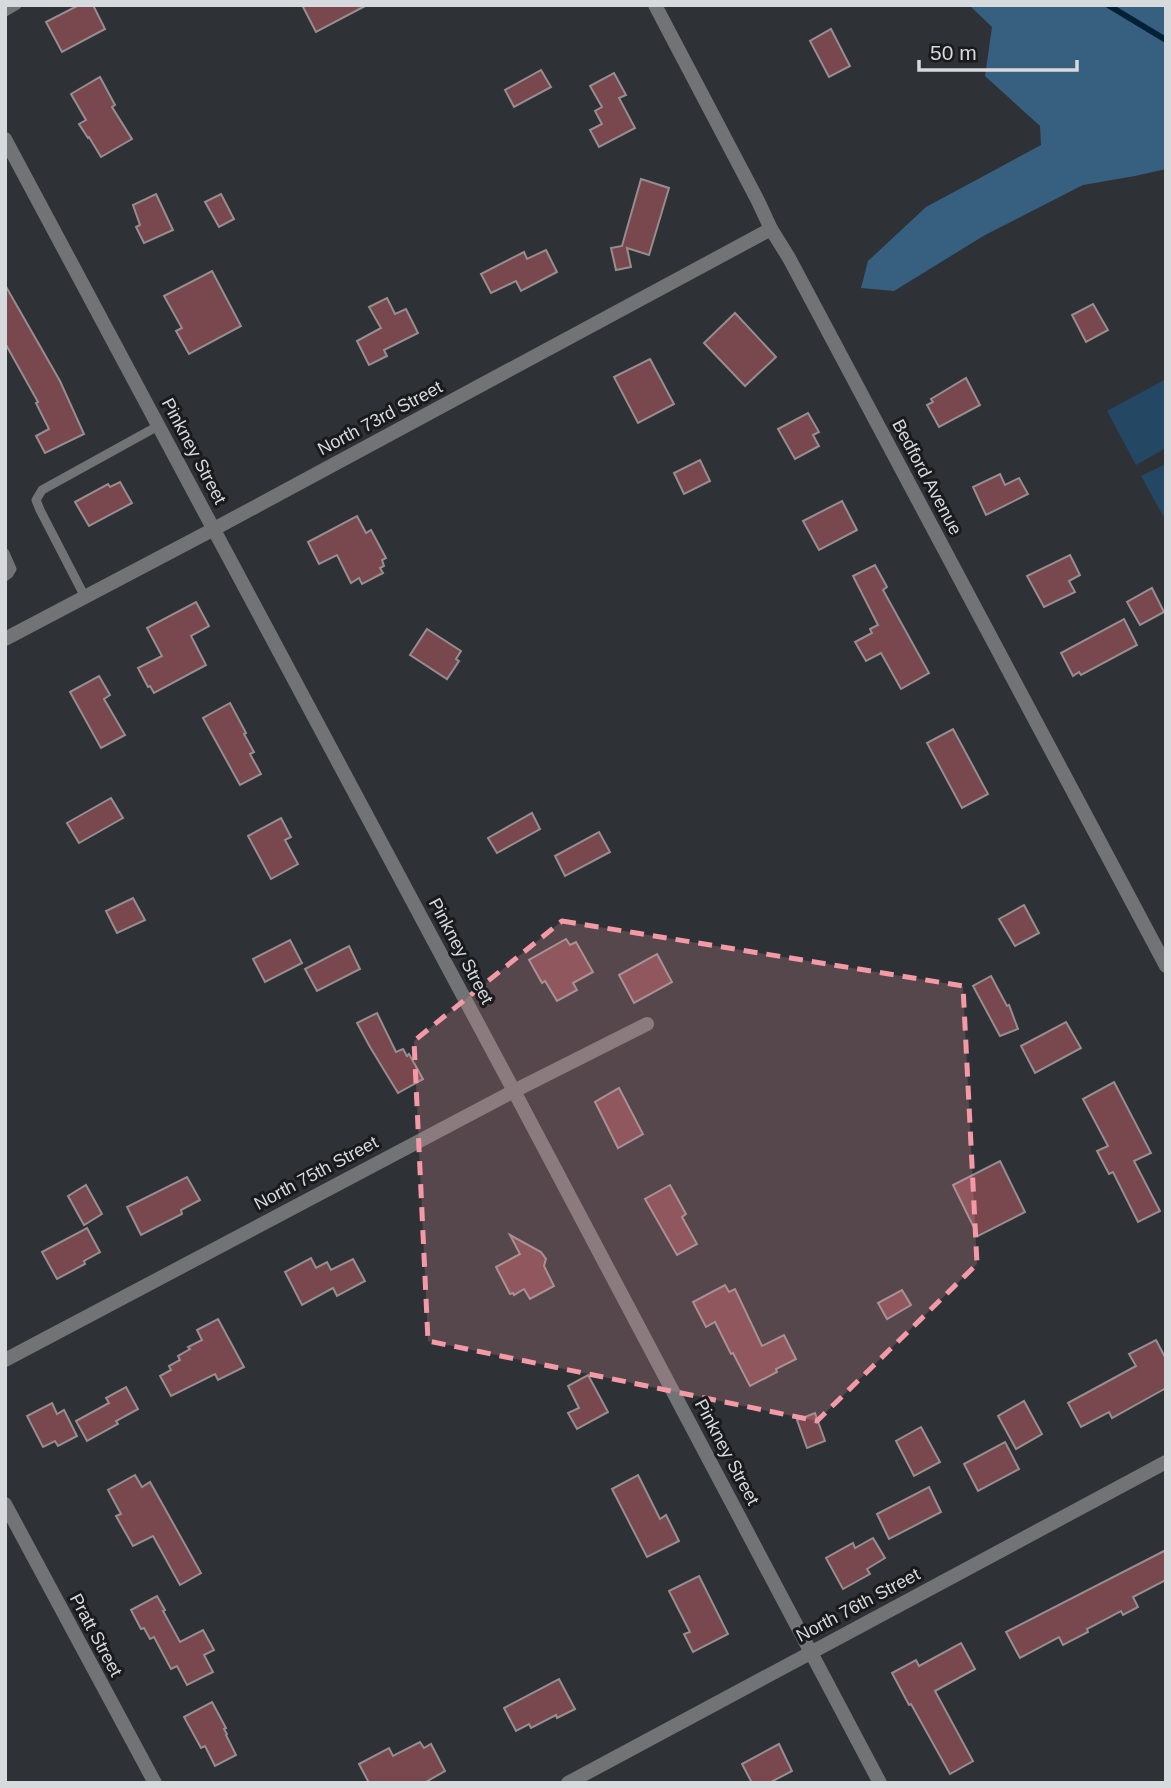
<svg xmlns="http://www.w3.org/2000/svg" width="1171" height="1788" font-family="Arial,sans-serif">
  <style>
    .green { fill: #244763 }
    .forest { fill: #375f7f }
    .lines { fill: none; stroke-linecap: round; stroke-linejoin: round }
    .stream { stroke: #022036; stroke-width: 6 }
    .building { fill: #79474e; stroke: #968e8e; stroke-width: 2 }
    .lane { stroke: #717375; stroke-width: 9 }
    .street { stroke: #717375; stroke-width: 14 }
    .marked { fill: #f49aa6; fill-opacity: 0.2; stroke: #f49aa6; stroke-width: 5; stroke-dasharray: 14 9; stroke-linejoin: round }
    .labels { text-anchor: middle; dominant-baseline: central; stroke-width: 6; stroke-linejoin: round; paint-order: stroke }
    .street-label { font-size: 18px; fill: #d7dadd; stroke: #181a1c }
  </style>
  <rect width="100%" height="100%" fill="#2e3236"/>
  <g class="green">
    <path d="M1166,379v69l-30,17 -29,-54z"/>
    <path d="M1166,464v57l-25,-45z"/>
  </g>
  <path class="forest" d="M969,5h197v164l-31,7 -52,9 -98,50 -91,56 -33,-3 7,-27 58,-54 115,-62 -1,-19 -55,-50 7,-49z"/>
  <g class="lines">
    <path class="stream" d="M1108,5l58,35"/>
  </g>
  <g class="building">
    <path d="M79,5h14l12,24 -43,23 -16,-30z"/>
    <path d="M302,5h65l-51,27z"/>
    <path d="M831,29l19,37 -21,11 -19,-36z"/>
    <path d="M541,70l10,17 -37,20 -9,-17z"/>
    <path d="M614,73l12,22 -7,3 16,30 -36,19 -9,-17 12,-6 -7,-13 7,-4 -12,-21z"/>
    <path d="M100,77l15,28 -3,2 20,32 -31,18 -12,-20 -1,1 -9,-14 7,-4 -15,-26z"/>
    <path d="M641,179l28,9 -20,67 -22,-7 4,19 -15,3 -5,-22 11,-2z"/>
    <path d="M156,194l17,36 -29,13 -8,-16 4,-2 -7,-20z"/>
    <path d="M221,194l13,25 -15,8 -14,-25z"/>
    <path d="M546,250l11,22 -36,19 -5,-10 -25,12 -10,-19 43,-22 3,7z"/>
    <path d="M212,271l29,55 -52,28 -13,-23 6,-3 -18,-32z"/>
    <path d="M5,285l55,96 24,53 -39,19 -9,-17 13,-7 -13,-26 2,-1 -33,-59z"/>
    <path d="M387,298l8,16 11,-5 12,24 -34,17 3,6 -18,9 -12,-24 24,-13 -12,-21z"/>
    <path d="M1093,304l15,26 -22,12 -14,-27z"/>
    <path d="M735,313l41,44 -31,29 -41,-43z"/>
    <path d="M650,359l24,45 -36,19 -24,-46z"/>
    <path d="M966,378l14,27 -41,22 -12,-22 6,-3 -2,-3z"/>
    <path d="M808,413l11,19 -6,3 6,11 -24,13 -17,-30z"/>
    <path d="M700,460l10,21 -26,13 -10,-21z"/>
    <path d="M1000,474l5,11 14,-7 9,16 -42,21 -13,-28z"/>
    <path d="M120,482l12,21 -43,23 -14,-24 33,-18 2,3z"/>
    <path d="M842,501l15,29 -38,20 -16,-29z"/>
    <path d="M357,516l9,17 5,-3 15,28 -4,2 2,6 -4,2 3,5 -21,11 -3,-6 -8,5 -14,-28 -18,9 -11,-22z"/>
    <path d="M1070,555l10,20 -11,6 6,11 -31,15 -17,-31z"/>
    <path d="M875,565l12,22 -4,3 46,83 -28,16 -20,-36 -15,8 -11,-19 17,-9 -2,-4 8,-4 -25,-49z"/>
    <path d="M1152,588l12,24 -24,13 -13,-23z"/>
    <path d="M196,602l13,24 -18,10 15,29 -52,28 -4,-7 -2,1 -10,-19 24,-12 -15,-28z"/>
    <path d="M1124,619l13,26 -56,30 -2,-3 -6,4 -12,-23z"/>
    <path d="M427,629l34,22 -5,8 3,2 -12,18 -37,-24z"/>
    <path d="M99,676l11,19 -6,4 21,36 -24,13 -31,-56z"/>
    <path d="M230,703l16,30 -2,1 10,18 -4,2 11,20 -21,11 -37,-67z"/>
    <path d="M953,729l35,65 -26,14 -35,-65z"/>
    <path d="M111,798l12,20 -44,25 -12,-20z"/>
    <path d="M532,813l8,16 -43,24 -9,-15z"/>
    <path d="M281,818l10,19 -6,3 13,24 -27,15 -23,-43z"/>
    <path d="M599,832l11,20 -45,24 -10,-20z"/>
    <path d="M133,898l12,22 -28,13 -11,-22z"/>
    <path d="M1024,905l15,28 -24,13 -16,-27z"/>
    <path d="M566,939l4,6 6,-3 17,30 -20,11 4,7 -20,11 -12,-20 -3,2 -13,-23z"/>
    <path d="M290,940l12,23 -37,19 -12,-23z"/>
    <path d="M349,946l11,23 -43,22 -12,-22z"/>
    <path d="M657,954l15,28 -38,21 -15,-28z"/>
    <path d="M991,976l16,30 2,-1 9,24 -18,7 -27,-50z"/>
    <path d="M377,1013l19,39 7,-3 4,7 2,-2 14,25 -25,14 -28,-46 -13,-24z"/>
    <path d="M1066,1022l15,26 -46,25 -14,-27z"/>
    <path d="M1114,1082l37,71 -17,8 26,50 -22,11 -25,-50 -4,2 -12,-23 11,-5 -25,-47z"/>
    <path d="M619,1088l24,46 -25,14 -23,-46z"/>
    <path d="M1000,1161l25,51 -47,24 -25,-51z"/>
    <path d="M187,1177l13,23 -19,10 1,4 -41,21 -14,-28z"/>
    <path d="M86,1185l16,29 -18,11 -16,-29z"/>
    <path d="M670,1185l16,29 -4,3 15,27 -20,11 -32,-56z"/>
    <path d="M87,1228l13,24 -16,9 1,3 -28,15 -15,-27z"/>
    <path d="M510,1235l31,17 5,7 -2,7 10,20 -24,13 -6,-10 -10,6 -1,-2 -3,1 -14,-27 24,-13z"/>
    <path d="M311,1258l5,10 11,-6 4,8 22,-11 12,22 -28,15 -4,-8 -31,17 -17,-33z"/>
    <path d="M725,1285l4,7 6,-3 27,57 22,-11 12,24 -20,10 1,3 -27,14 -17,-33 -2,1 -16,-32 -9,5 -13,-25z"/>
    <path d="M902,1290l9,15 -24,14 -9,-16z"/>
    <path d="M218,1319l26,48 -26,13 -3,-6 -44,22 -11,-20 11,-6 -2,-4 11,-6 -2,-4 12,-7 -2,-2 14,-7 -5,-10z"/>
    <path d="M1156,1340l10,19v29l-54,30 -3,-6 -28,15 -13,-24 68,-37 -7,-12z"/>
    <path d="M588,1375l20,37 -31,17 -9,-16 11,-5 -11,-22z"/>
    <path d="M126,1387l12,22 -22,12 2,3 -31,17 -11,-20 33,-18 -3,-5z"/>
    <path d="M1024,1401l18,33 -26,15 -18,-33z"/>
    <path d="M52,1403l5,11 7,-4 13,26 -19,10 -3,-5 -12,6 -16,-31z"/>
    <path d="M815,1413l10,28 -18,7 -10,-28z"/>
    <path d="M921,1427l19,35 -26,14 -18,-35z"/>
    <path d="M1005,1442l14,27 -41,22 -14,-27z"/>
    <path d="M135,1475l7,12 8,-5 51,91 -21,12 -27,-49 -20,10 -17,-30 5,-2 -13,-24z"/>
    <path d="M638,1475l22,44 6,-4 13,26 -32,16 -35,-68z"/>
    <path d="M929,1487l12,25 -52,27 -12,-25z"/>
    <path d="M873,1538l12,20 -18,11 3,5 -27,15 -17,-31 27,-15 2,5z"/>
    <path d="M1166,1550v30l-33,17 5,10 -15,8 -2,-4 -34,18 1,3 -25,13 -4,-8 -39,21 -14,-26z"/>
    <path d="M699,1576l29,58 -35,18 -9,-18 6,-2 -21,-41z"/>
    <path d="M157,1596l8,14 -2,1 17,31 23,-12 11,20 -10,5 9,17 -26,13 -10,-19 -6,3 -17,-32 -4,2 -6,-11 -3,1 -10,-19z"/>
    <path d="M961,1643l14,26 -40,22 38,70 -23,13 -39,-70 -2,1 -17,-32 24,-13 3,6z"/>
    <path d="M559,1679l16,30 -18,9 -1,-3 -25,13 -2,-4 -13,7 -12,-23z"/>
    <path d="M212,1702l14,26 -2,1 3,5 -1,1 10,20 -21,11 -10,-20 -4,2 -17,-31z"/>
    <path d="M420,1742l4,6 7,-4 14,27 -21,12h-55l-10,-19 30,-16 4,8z"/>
    <path d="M779,1744l13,27 -23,12h-17l-10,-19z"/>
  </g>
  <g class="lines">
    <g class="lane">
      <path d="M5,12l12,-7"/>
      <path d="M5,553l7,16 -3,5 -4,3"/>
      <path d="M85,597l-45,-87 -4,-10 6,-10 116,-64"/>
    </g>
    <g class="street">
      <path d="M655,5l103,196 13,28 18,29 377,708"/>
      <path d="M5,139l509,952 366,692"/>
      <path d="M5,639l209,-110 557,-300"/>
      <path d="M5,1360l509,-269 133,-67"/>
      <path d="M5,1504l150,279"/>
      <path d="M568,1783l598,-321"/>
    </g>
  </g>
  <path class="marked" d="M562,921l401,65 14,278 -160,157 -389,-80 -14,-300z"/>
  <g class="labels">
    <g class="street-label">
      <text transform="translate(380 418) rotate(-28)">North 73rd Street</text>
      <text transform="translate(194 451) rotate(62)">Pinkney Street</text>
      <text transform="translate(927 477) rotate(62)">Bedford Avenue</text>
      <text transform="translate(461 951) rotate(62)">Pinkney Street</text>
      <text transform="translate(316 1173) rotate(-28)">North 75th Street</text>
      <text transform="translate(727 1452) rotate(62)">Pinkney Street</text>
      <text transform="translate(858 1605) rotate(-28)">North 76th Street</text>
      <text transform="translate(96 1635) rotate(62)">Pratt Street</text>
    </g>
  </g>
  <rect width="1171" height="1788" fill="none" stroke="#d7dadd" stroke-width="14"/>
  <path d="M919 60v10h158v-10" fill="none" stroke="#d7dadd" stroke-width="3.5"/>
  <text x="930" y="60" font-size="21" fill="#d7dadd" stroke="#181a1c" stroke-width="5" paint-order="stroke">50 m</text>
</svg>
